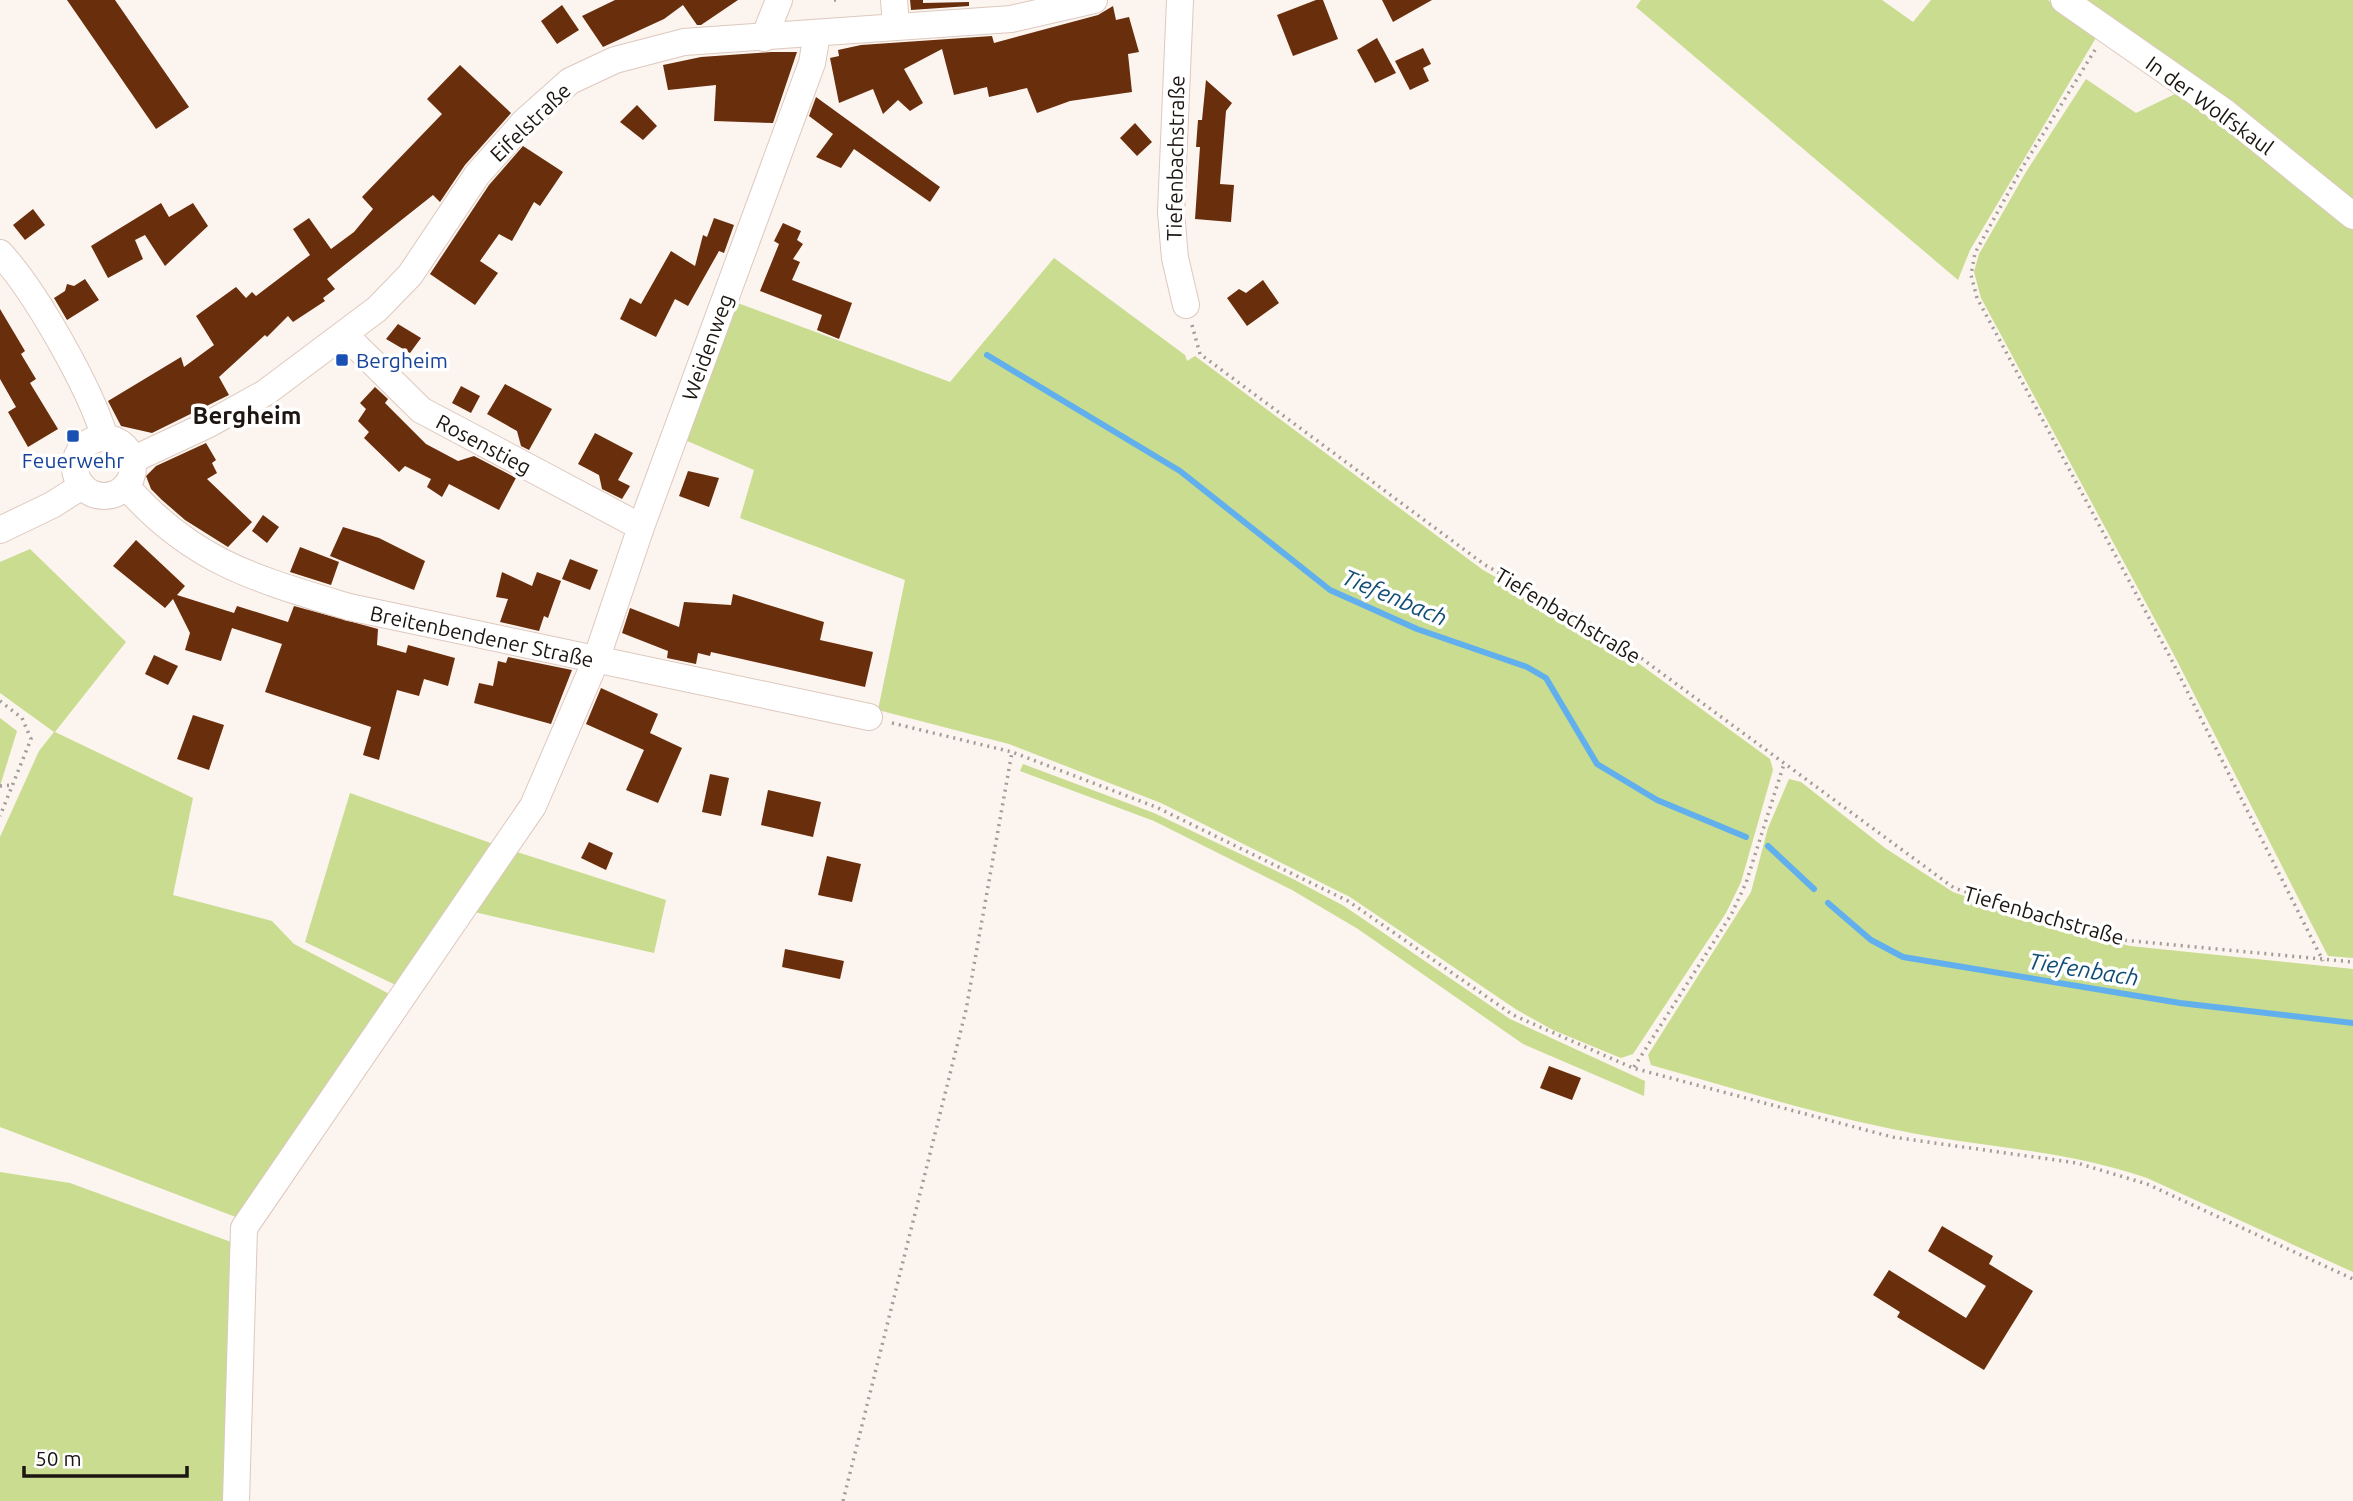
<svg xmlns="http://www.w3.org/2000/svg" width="2353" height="1501" font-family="Ubuntu,sans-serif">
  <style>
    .green { fill: #c9dc8f }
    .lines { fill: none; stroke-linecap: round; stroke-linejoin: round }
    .stream { stroke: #61b0ed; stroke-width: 6 }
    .building { fill: #692e0c }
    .minor-casing { stroke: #ddc8be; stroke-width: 28 }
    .path { stroke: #a39b97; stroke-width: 3.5; stroke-dasharray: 2 5; stroke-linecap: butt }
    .minor { stroke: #fff; stroke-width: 26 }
    .transit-dot { fill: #1a4fb4; stroke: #fff; stroke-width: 2.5 }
    .labels { text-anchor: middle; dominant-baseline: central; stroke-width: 7; stroke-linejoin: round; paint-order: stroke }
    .street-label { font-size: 21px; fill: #1c1511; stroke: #fff }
    .transit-label { font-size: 21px; fill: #164399; stroke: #fff; text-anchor: start }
    .water-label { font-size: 23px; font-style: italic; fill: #124d76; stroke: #fff }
    .quarter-label { font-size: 24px; font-weight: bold; fill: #1c1511; stroke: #fff }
  </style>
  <rect width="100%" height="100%" fill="#fcf4ef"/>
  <g class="green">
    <path d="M1641,0h241l31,22 18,-22h117l49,36 -127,214 -12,30 -322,-273z"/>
    <path d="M2076,0h277v211z"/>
    <path d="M2086,79l50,34 45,-22 172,133v734l-25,-2 -155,-303 -192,-355 -7,-26 5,-18 47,-82z"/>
    <path d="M1054,258l131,97 2,6 8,-5 288,214 121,68 166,121 3,11 -32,112 -15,31 -93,141 -12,4 -68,-28 -36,-20 -167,-113 -189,-94 -152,-59 -131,-34 27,-130 -165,-62 14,-48 -69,-30 50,-138 215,80z"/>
    <path d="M30,549l96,93 -71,90 138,66 -20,97 99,26 22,23 103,54 -156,221 -241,-92v-290l39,-86 15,-19 -54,-39v-131z"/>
    <path d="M0,718l17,13 -17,55z"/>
    <path d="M1023,764l131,49 141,67 49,26 166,113 135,62 -1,15 -121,-52 -165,-115 -66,-39 -138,-69 -134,-50z"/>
    <path d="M1789,779l12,3 84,66 68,44 106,36 71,18 223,23v303l-206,-94c-72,-25 -139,-29 -213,-41 -97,-17 -189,-45 -283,-72l-3,-10 103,-163 17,-64z"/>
    <path d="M350,793l149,53 -99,141 -95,-45z"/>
    <path d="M514,851l152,49 -12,53 -184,-42z"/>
    <path d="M0,1172l70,11 161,59 -6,259h-225z"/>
  </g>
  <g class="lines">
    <g class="stream">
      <path d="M987,355l193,116 150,119 87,39 110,38 19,11 51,86 60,36 89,37"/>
      <path d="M1768,846l46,43"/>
      <path d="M1828,903l43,37 32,17 277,46 173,20"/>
    </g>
  </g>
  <g class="building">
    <path d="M67,0h48l74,107 -33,22z"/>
    <path d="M615,0h123l-37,25h-4l-14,-20 -19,14 -61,28 -21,-31z"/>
    <path d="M910,0h13v3l46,-1v4l-58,4z"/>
    <path d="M1316,0h7l15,39 -45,17 -16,-41z"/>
    <path d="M1382,0h50l-39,22z"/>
    <path d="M562,5l17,25 -22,14 -16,-23z"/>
    <path d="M1113,6l3,14 13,-3 10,35 -11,2 4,38 -62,9 -33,12 -10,-25 -38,9 -2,-10 -33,8 -12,-46 -38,20 19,34 -13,8 -12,-11 -15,14 -10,-25 -34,14 -9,-45 9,-2 -1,-6 23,-5 131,-9 2,7 104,-28z"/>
    <path d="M1377,38l19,35 -21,10 -18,-33z"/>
    <path d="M1423,48l8,16 -8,4 6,13 -19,9 -15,-29z"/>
    <path d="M771,52h26l-24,71 -59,-2 2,-36 -48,5 -5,-25 38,-8z"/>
    <path d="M460,65l51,48 -46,52 -25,37 -7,-7 -106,84 8,10 -12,9 2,3 -32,21 -5,-6 -21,21 -2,-2 -46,42 10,18 -77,38 -31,-7 -13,-25 73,-44 3,10 30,-22 -18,-29 40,-29 10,11 6,-6 4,4 54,-41 -17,-26 16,-11 22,31 23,-17 19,-23 -11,-12 80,-83 -15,-15z"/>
    <path d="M1206,80l26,23 -6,8 -6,73 14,1 -3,37 -36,-3 5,-72h-4l2,-27h4z"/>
    <path d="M816,97l124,90 -10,15 -76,-53 -13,19 -25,-11 17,-23 -24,-18z"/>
    <path d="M637,105l20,21 -14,14 -23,-18z"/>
    <path d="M1135,123l17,19 -15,14 -17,-18z"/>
    <path d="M523,146l40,26 -23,34 -6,-4 -22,39 -13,-7 -19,27 18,12 -23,32 -45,-31 59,-89z"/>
    <path d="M161,203l8,14 24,-14 15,23 -43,40 -20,-31 -10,5 8,19 -35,19 -17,-32z"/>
    <path d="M33,209l12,16 -20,15 -12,-15z"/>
    <path d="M714,218l20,7 -10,28 -5,-2 -31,55 -13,-7 -19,38 -36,-18 10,-21 11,6 30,-53 24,15 8,-31 4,2z"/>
    <path d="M783,223l18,8 -4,9 6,4 -10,15 7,3 -8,18 60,23 -13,36 -22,-9 5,-15 -62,-24 19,-47 -5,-3z"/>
    <path d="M85,279l14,21 -32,20 -13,-22 11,-7 2,-7 7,2z"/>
    <path d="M1263,280l16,23 -32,23 -20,-28 12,-9 7,4z"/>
    <path d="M0,309l25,42 -4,3 15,25 -6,4 28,46 -30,18 -20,-35 8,-5 -16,-28z"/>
    <path d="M398,324l23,14 -11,15 -24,-14z"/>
    <path d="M505,384l47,25 -23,41 -8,-4 -4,-15 -30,-17z"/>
    <path d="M461,386l19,10 -9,17 -19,-10z"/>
    <path d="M375,387l13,12 -3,4 41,41 32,17 16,-5 42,22 -17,32 -50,-26 -7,13 -15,-10 4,-8 -26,-13 -6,6 -35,-34 5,-6 -11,-11 8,-12 -6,-6z"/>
    <path d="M595,433l38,20 -15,27 12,6 -8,13 -20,-10 -3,-14 -21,-11z"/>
    <path d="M206,443l10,17 -4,3 5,10 -10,6 45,43 -24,25 -43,-27 -23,-20 -11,-11 -5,-13 10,-10z"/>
    <path d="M688,471l31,7 -10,29 -30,-11z"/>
    <path d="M263,515l16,12 -12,16 -15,-12z"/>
    <path d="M343,527l36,11 46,23 -11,29 -84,-34z"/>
    <path d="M136,540l49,46 -8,9 57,18 3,-7 51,16 6,-16 84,23 -1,16 29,8 2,-8 47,13 -7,28 -24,-7 -5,17 -22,-6 -18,70 -16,-5 8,-28 -106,-35 17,-48 -50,-16 -11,33 -36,-11 5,-17 -17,-34 -8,9 -52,-42z"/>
    <path d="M300,547l39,15 -8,23 -41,-13z"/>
    <path d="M570,559l28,11 -8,20 -28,-11z"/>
    <path d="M502,572l30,14 5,-14 24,9 -13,37 -4,-2 -5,15 -39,-9 8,-23 -12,-2z"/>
    <path d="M733,594l91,28 -4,18 53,12 -8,35 -154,-35 -1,4 -12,-3 -2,11 -29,-6 1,-7 -46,-18 8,-25 49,19 5,-25 47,3z"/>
    <path d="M154,655l24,11 -10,19 -23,-11z"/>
    <path d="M508,657l64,13 -21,54 -77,-21 5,-20 14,3 5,-25 8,2z"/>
    <path d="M601,688l57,26 -8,19 32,15 -24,55 -32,-13 18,-40 -58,-26z"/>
    <path d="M193,715l31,10 -15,45 -32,-11z"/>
    <path d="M710,774l19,4 -8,38 -19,-4z"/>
    <path d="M768,790l53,12 -8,35 -52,-12z"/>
    <path d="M589,842l24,11 -7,17 -25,-12z"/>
    <path d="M827,856l34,8 -9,38 -34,-7z"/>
    <path d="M785,949l59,12 -4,18 -58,-12z"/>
    <path d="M1549,1066l32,12 -9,22 -32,-12z"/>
    <path d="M1942,1226l51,30 -4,8 44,27 -49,79 -87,-53 3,-5 -27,-17 16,-25 77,48 20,-32 -58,-35z"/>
  </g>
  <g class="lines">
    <defs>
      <g id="minor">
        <path d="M894,0l2,26"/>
        <path d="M1180,0l-9,212 4,46 11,47"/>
        <path d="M2064,0l162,113 127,103"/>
        <path d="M764,38l15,-38"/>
        <path d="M0,253c36,39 90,135 105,185"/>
        <path d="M345,335l76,75 220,117"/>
        <circle cx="104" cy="467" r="29"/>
        <path d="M132,460l77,-36 56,-31 112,-84 33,-34 67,-100 47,-53 46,-41 45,-21 69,-18 327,-23 83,-19"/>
        <path d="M126,486c66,76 130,93 223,121l520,110"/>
        <path d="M0,530l52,-25 30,-19"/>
        <path d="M236,1501l8,-273 289,-422 63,-146 45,-133 171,-464 5,-29"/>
      </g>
    </defs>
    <use href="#minor" class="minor-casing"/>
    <g class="path">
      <path d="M834,0h6"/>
      <path d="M2095,50l-73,118 -47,85 -4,22 6,23 192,357 154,306"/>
      <path d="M1192,325l8,29 285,211 122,68 347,255 158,51 241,23"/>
      <path d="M0,701l22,17 9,21 -31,77"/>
      <path d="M892,723l120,29 144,55 192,94 165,114 120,53 259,69 185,26 70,21 206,95"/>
      <path d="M0,786l14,-1"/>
      <path d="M1634,1067l97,-152 15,-32 38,-119"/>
      <path d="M843,1501l123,-491 46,-258"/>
    </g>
    <use href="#minor" class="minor"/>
  </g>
  <g class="transit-dot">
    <rect x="335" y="353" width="14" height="14" rx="3.5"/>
    <rect x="66" y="429" width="14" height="14" rx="3.5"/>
  </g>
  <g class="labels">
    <g class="street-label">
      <text transform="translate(2210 105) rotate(36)">In der Wolfskaul</text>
      <text transform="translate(530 122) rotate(-44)">Eifelstraße</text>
      <text transform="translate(1175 158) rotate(-89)">Tiefenbachstraße</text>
      <text transform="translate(707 347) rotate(-70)">Weidenweg</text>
      <text transform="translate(484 444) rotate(28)">Rosenstieg</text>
      <text transform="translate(1568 615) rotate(31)">Tiefenbachstraße</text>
      <text transform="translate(482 636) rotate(12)">Breitenbendener Straße</text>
      <text transform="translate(2044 915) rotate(16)">Tiefenbachstraße</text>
    </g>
    <g class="transit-label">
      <text x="356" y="360">Bergheim</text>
      <text x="73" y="460" text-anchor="middle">Feuerwehr</text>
    </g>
    <g class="water-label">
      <text transform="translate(1395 597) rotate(23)">Tiefenbach</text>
      <text transform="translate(2084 969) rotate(9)">Tiefenbach</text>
    </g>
    <g class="quarter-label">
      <text x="247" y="415">Bergheim</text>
    </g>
  </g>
  <path d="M24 1466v10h163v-10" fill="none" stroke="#1c1511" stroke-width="3.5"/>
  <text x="35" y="1466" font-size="21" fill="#1c1511" stroke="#ffffff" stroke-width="5" paint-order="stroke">50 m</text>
</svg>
